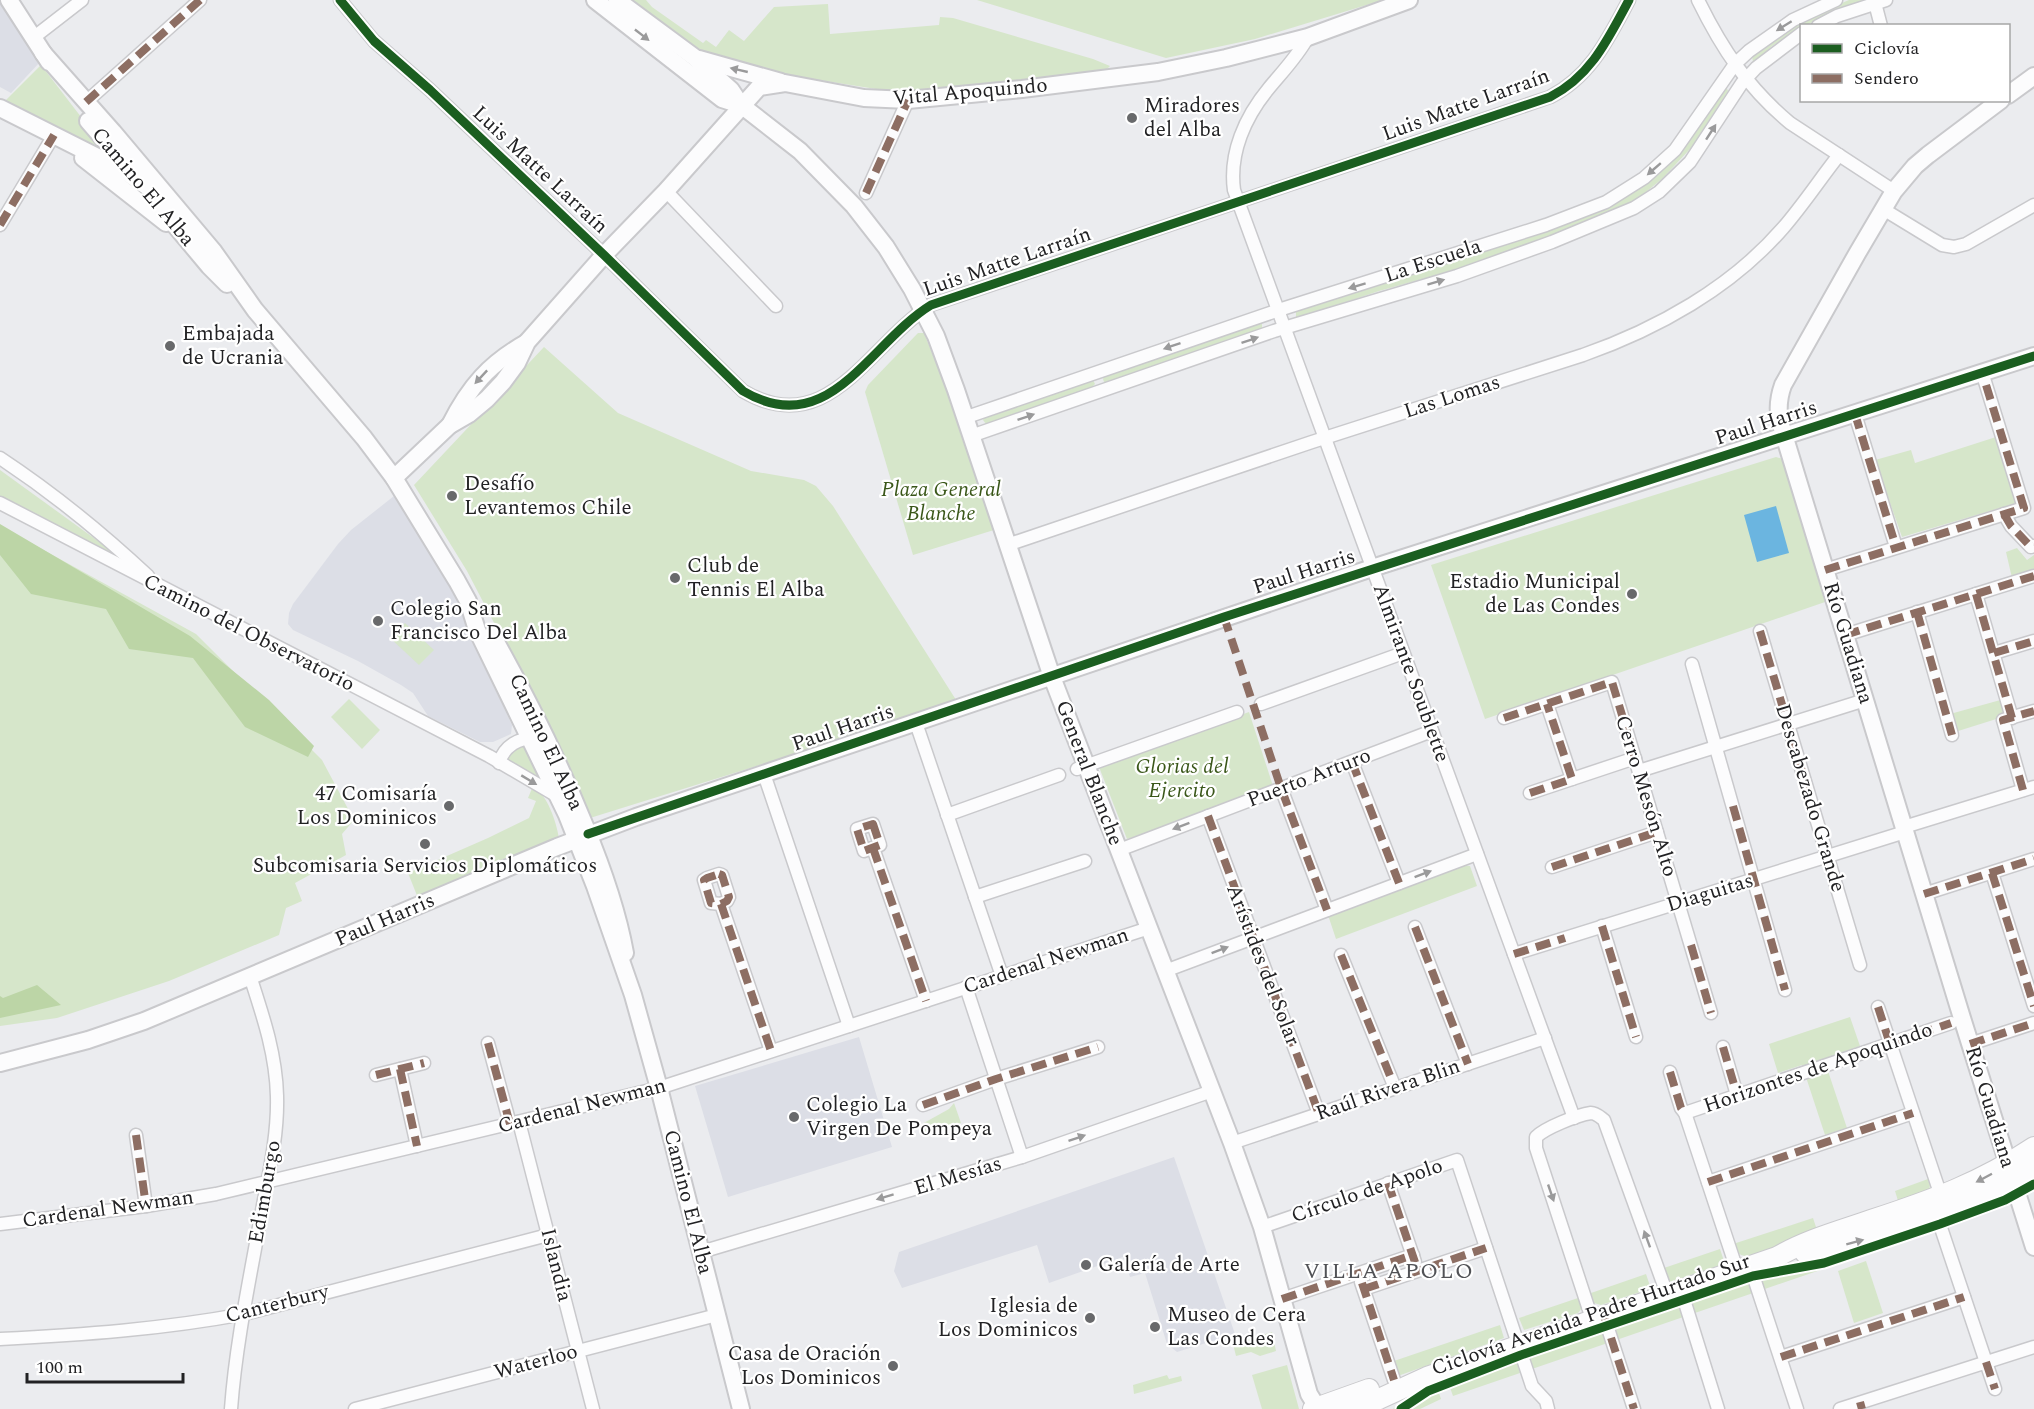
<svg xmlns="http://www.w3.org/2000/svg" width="2034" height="1409" font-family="Spectral,serif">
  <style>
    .built { fill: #dcdee6 }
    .green { fill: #d6e6ca }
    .forest { fill: #bcd5a6 }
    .water { fill: #6bb5e0 }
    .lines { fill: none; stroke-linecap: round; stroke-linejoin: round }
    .street-casing { stroke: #c9c9cc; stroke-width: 15 }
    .secondary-casing { stroke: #c9c9cc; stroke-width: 20 }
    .primary-casing { stroke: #c9c9cc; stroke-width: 22 }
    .street { stroke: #fcfcfd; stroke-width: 12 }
    .secondary { stroke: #fcfcfd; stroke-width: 16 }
    .primary { stroke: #fcfcfd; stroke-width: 20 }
    .quiet { stroke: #8d6e63; stroke-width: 8; stroke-dasharray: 15 8; stroke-linecap: butt }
    .cycleway-casing { stroke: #fff; stroke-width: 13 }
    .cycleway { stroke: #1b5e20; stroke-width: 9 }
    .oneway { fill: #9a9a9b }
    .poi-dot { fill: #68696b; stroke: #fff; stroke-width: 2 }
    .labels { text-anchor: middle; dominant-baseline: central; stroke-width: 4.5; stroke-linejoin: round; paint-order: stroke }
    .street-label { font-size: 21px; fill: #222224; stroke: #fff }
    .poi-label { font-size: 21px; fill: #222224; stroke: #fff; text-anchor: start }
    .park-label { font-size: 21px; font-style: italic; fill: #3a5719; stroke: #fff }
    .neighbourhood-label { font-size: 22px; letter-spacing: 1.5px; fill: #515256; stroke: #fff }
  </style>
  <rect width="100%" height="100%" fill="#ebecef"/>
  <g class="built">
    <path d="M0,1l40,61 -29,31 -11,-6z"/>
    <path d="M394,496l33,50 40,73v11l45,95 -1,9 -18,8h-13l-52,-26 -15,-23 -12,-8 -43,-24 -65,-31 -5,-6 1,-11 4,-9 45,-60 13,-14z"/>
    <path d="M859,1037l33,110 -164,50 -33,-111z"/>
    <path d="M1174,1157l61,177 -58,18 -10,-8 -22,-71 -15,4 -7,-20 -74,26 -12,-38 -135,43 -8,-17 5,-19z"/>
  </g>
  <g class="green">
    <path d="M632,0h14l6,7 51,36 3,-3 10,7 13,-17 15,11 30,-34 54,-3 2,30 109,-9 1,-8 13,1 140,41 17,7 -6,6 -203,21 -132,-21 -72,-21z"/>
    <path d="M977,0h406l-128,39 -89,19z"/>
    <path d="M1849,0h15l-14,5 -44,20 -4,1 -1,2 -29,18 -16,16h-3l-1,-6c26,-27 63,-42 97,-56z"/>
    <path d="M41,65l74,96 -112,-58z"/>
    <path d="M1726,86l2,5 -37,57 -29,31 -31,25 -39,18 -134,47 -79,22 -81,27 -2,-1v-6l271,-87 55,-24 25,-18z"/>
    <path d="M1258,323l4,1v6l-155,52h-3l-1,-3 1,-4z"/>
    <path d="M918,333h6l20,50 50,147 -81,25 -48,-163 3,-7z"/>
    <path d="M544,347l74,66 133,58 53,9 12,6 17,20 125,197 -368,115 -60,-126 -63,-121 -53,-86z"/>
    <path d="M1093,380l2,4 -3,3 -106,37 -3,-4 1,-3z"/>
    <path d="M1996,437l21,66 -115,34 -27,-77 36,-10 4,13z"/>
    <path d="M1776,457l7,2 42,143 -340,117 -54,-154z"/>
    <path d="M0,470l127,92 -127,-66z"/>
    <path d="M0,526l196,108 126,126 32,60 -12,14 4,21 -51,28 7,18 -16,7 -7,27 -110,46 -112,37 -57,8z"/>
    <path d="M2017,548l10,12 7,-5v17l-22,6 -6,-26z"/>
    <path d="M405,623l29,27 -15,15 -29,-27z"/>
    <path d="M349,699l31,31 -18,19 -31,-32z"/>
    <path d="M2004,699l5,16 -54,17 -5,-18z"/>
    <path d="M1249,712l24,74 -77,31 -69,22 -28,-72z"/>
    <path d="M529,744l15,39 -39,-22 5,-13z"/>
    <path d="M533,786c15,10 23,35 26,52l-141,60 -10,-25 80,-35 41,-20 7,-17 -8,-3z"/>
    <path d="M1463,865l7,1 7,20 -141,53 -8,-24z"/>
    <path d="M1850,1017l10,29 -36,13 23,69 -22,7 -23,-70 -24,8 -9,-29z"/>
    <path d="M954,1103l7,20 -35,13 -4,-12 27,-15z"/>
    <path d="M1928,1179l2,6 -1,6 -30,13 -4,-13z"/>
    <path d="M1999,1196l4,9 -69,26 -402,138 -4,-13 3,-6 229,-77 64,-10z"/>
    <path d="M1813,1218l5,15 -71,23c-9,0 -11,-5 -14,-12z"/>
    <path d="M1720,1249l4,12 -3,4 -54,18 -6,-14z"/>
    <path d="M1866,1261l17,52 -29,10 -16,-52z"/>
    <path d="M1646,1274l4,12 -4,4 -45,15 -7,-2 -3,-10z"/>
    <path d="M1578,1298l4,10 -4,5 -54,17 -5,-12z"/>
    <path d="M1500,1325l4,13 -109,39 -4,-15z"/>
    <path d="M1272,1332l4,19 -16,5 -9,-4 -15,4 -3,-12z"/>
    <path d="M1509,1357l7,3 4,13 -67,23 -6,-17 31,-10 2,5 6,-3 -1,-5z"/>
    <path d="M1287,1365l12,44h-37l-10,-34z"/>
    <path d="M1167,1375l2,4 12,-3 1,5 -48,13 -1,-9z"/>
    <path d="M1432,1384h4l5,15 -21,10h-27l18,-16z"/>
  </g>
  <g class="forest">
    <path d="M0,524l190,112 79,64 45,46 -6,11 -63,-30 -52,-69 -64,-9 -23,-40 -75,-15 -31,-39z"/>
    <path d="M37,985l24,20 -61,13v-22l3,2z"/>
  </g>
  <path class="water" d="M1776,506l13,47 -32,9 -13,-47z"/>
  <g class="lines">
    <defs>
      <g id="street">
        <path d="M340,0l34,41 56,49 174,165 139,136c86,51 126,-48 188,-86l619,-208c41,-21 58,-58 79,-97"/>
        <path d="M1698,0c24,49 50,88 92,123l104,68"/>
        <path d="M1875,3l6,23"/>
        <path d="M1818,26l19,-10 49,-16"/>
        <path d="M1308,37c-11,20 -25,34 -39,51 -24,29 -40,65 -35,102l340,928"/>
        <path d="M33,38l49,-38"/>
        <path d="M86,102l114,-102"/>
        <path d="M666,191l110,115"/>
        <path d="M866,193l42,-93"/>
        <path d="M1883,209l59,36 12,2 12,-3 68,-39"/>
        <path d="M0,225l54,-90"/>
        <path d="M1855,414l41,133"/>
        <path d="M964,418l321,-110 261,-83 60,-23 38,-24 31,-28 60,-86 14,-13 44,-31 43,-20"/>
        <path d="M971,436l303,-105 183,-55 95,-34 82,-34 25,-16 31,-30 52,-79 14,-15 46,-35"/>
        <path d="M0,458c53,35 102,75 148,118"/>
        <path d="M0,503l489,253 70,41"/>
        <path d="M2004,514l7,12 20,21 3,-1"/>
        <path d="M1007,545l305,-103 271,-87c74,-26 148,-67 200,-127 20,-23 37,-49 56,-73"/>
        <path d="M1825,570l199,-62 -42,-136"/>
        <path d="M1976,594l36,124"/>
        <path d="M1917,612l35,123"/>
        <path d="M1760,631l100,334"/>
        <path d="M1845,635l189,-59"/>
        <path d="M1994,653l40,-12"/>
        <path d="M1692,664l93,326"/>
        <path d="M1261,704l142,-51"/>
        <path d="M1547,704l25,75"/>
        <path d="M1504,718l108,-36 99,331"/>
        <path d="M916,723l86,253"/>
        <path d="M1352,762l47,121"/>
        <path d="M499,763c5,-17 20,-26 38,-25"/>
        <path d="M1077,769l160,-57"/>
        <path d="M1639,771l226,-71"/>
        <path d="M764,774l85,252"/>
        <path d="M1281,788l46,122"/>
        <path d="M2023,790l-20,-70 31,-9"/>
        <path d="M1530,793l105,-35"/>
        <path d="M947,815l112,-40"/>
        <path d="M1208,816l111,298"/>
        <path d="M873,824l7,21 -16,6 -7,-22z"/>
        <path d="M1904,827l130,-40"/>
        <path d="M873,848l53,153"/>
        <path d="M1119,850l313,-119"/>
        <path d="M1552,867l105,-35"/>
        <path d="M1992,873l42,133"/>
        <path d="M719,874l3,1 7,22 -2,4 -6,3 -10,-1 -7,-23 3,-2z"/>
        <path d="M1924,894l110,-35"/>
        <path d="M975,897l110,-36"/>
        <path d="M721,904l50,147"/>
        <path d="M1602,926l34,111"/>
        <path d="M1415,927l53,137"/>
        <path d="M1514,954l391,-122"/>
        <path d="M1341,955l54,133"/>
        <path d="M1165,971l312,-117"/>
        <path d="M966,987l56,170"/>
        <path d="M1878,1007l63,189"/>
        <path d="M488,1043l22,81"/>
        <path d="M1970,1044l64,-21"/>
        <path d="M1723,1047l14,48"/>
        <path d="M400,1069l17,77"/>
        <path d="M1670,1072l11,36 4,5 52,157"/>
        <path d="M376,1075l48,-12"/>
        <path d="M923,1105l73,-26 102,-32"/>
        <path d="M1685,1113l266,-90"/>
        <path d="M519,1122l74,287"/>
        <path d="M136,1135l10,71"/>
        <path d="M1232,1143l313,-105"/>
        <path d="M1708,1182l205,-69"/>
        <path d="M1388,1183l27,79"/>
        <path d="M1937,1216l58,173"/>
        <path d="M0,1224l146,-18 70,-12 443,-106 490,-160"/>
        <path d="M1262,1227l195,-67 75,226 14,15 2,8"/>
        <path d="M701,1252l321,-95 190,-66"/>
        <path d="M1750,1266l47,143"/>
        <path d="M1361,1282l33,98"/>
        <path d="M1364,1289l122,-41"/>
        <path d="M1681,1290l37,119"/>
        <path d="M1282,1299l131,-44"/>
        <path d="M1604,1316l30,93"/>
        <path d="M1592,1319l-56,-171v-11c9,-9 41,-22 55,-24 5,0 9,4 13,7l63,174"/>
        <path d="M0,1339c82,-4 163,-10 244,-25l304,-79"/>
        <path d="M1781,1357l183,-60"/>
        <path d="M231,1409c5,-68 20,-136 32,-204 7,-36 15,-72 14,-109 -1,-42 -14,-80 -27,-120"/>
        <path d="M355,1409l362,-94"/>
        <path d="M1840,1409l194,-62"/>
      </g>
      <g id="secondary">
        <path d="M9,0l40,62"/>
        <path d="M595,0l127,99 19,6"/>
        <path d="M617,0l77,57 37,33 10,15 59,46 54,55 32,41 26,42 24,47 20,54 96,287 180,466 30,84 47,167 8,13"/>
        <path d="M43,53l70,79 101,120 41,58 109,128 30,40 63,103 11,20 9,29 90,185 28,71 38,109 26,93 82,321"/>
        <path d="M699,59l82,23"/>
        <path d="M2008,95l26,-19"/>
        <path d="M2001,100l-73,55 -13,11 -21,25 -36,61 -75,133c-5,14 -6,26 -2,40l181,593 72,229"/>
        <path d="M0,108l121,61 36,24"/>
        <path d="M88,121l38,44"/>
        <path d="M83,158l83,65"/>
        <path d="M159,206l50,60 18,18"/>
        <path d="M450,425c19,-38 39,-61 76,-82"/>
        <path d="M394,478l56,-53 19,-11 18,-15 16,-17 14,-19 10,-21 77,-87 62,-64 93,-104 26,-4 79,15 44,2 114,-11 136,-17 68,-14 82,-21 101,-37"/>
        <path d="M492,635c35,62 66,125 93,191 17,41 32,83 40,127"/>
        <path d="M0,1063l88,-23 56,-19 413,-174 79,-30 736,-249 662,-212"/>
      </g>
      <g id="primary">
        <path d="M1805,1253c82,-15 157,-45 229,-86"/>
        <path d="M1313,1409l56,-20"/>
        <path d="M1352,1409l27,-10 48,-22 350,-120c29,-17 62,-26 94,-37 61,-20 109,-37 163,-73"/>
      </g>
    </defs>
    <use href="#street" class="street-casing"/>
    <use href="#secondary" class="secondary-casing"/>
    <use href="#primary" class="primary-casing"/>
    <use href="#street" class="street"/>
    <use href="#secondary" class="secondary"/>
    <use href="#primary" class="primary"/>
    <g class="quiet">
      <path d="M86,102l114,-102"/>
      <path d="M866,193l42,-93"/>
      <path d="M0,225l54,-90"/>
      <path d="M1855,414l41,133"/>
      <path d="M2004,514l7,12 20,21 3,-1"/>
      <path d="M1825,570l199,-62 -42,-136"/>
      <path d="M1976,594l36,124"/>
      <path d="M1917,612l35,123"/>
      <path d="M1224,617l57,171 46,122"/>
      <path d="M1760,631l49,164"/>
      <path d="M1845,635l189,-59"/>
      <path d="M1994,653l40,-12"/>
      <path d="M1504,718l108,-36 23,76"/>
      <path d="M1352,762l47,121"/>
      <path d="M2023,790l-20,-70 31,-9"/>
      <path d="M1530,793l42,-14 -25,-75"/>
      <path d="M1733,806l52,184"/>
      <path d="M1208,816l111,298"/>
      <path d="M873,824l7,21 -16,6 -7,-22z"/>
      <path d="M873,848l53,153"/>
      <path d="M1552,867l105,-35"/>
      <path d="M1992,873l42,133"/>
      <path d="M719,874l3,1 7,22 -2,4 -6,3 -10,-1 -7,-23 3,-2z"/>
      <path d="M1924,894l110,-35"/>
      <path d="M721,904l50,147"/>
      <path d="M1602,926l34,111"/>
      <path d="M1415,927l53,137"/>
      <path d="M1691,945l20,68"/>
      <path d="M1514,954l51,-16"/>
      <path d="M1341,955l54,133"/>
      <path d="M1878,1007l12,37 61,-21"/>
      <path d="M488,1043l22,81"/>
      <path d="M1970,1044l64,-21"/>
      <path d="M1723,1047l14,48"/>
      <path d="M400,1069l17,77"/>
      <path d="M1670,1072l11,36 4,5"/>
      <path d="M376,1075l48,-12"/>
      <path d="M923,1105l73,-26 102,-32"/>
      <path d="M136,1135l10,71"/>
      <path d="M1708,1182l205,-69"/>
      <path d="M1388,1183l30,88"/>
      <path d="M1362,1283l32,97"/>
      <path d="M1364,1289l122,-41"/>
      <path d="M1282,1299l131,-44"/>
      <path d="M1604,1316l30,93"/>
      <path d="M1781,1357l183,-60"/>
      <path d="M1986,1362l9,27"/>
      <path d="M1860,1402l2,7"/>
    </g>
    <defs>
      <g id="cycleway">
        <path d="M340,0l34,41 56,49 174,165 139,136c86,51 126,-48 188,-86l619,-208c41,-21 58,-58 79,-97"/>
        <path d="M588,834l636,-217 810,-261"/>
        <path d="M1401,1409l27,-18 93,-36 232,-79 71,-13 116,-39 65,-24 29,-16"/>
      </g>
    </defs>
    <use href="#cycleway" class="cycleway-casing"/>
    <use href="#cycleway" class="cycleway"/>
  </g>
  <defs><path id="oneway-solid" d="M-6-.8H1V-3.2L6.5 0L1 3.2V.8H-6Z" transform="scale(1.5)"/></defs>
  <g class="oneway">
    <use href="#oneway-solid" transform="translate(1784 26) rotate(148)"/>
    <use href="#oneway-solid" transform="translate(642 35) rotate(38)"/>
    <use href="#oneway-solid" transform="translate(739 70) rotate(-167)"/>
    <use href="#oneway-solid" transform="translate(1711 132) rotate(-57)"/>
    <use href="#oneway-solid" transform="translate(1654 169) rotate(139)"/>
    <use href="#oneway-solid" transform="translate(1436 282) rotate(-17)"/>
    <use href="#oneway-solid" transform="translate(1357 286) rotate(163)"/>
    <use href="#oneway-solid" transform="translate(1250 340) rotate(-19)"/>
    <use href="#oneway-solid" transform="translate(1172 346) rotate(161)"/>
    <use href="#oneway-solid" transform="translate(481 377) rotate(133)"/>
    <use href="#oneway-solid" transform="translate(1026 417) rotate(-19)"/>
    <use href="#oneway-solid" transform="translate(529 780) rotate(31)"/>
    <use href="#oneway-solid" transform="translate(1181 826) rotate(159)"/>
    <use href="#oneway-solid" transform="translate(1423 874) rotate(-21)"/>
    <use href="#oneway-solid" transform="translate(1220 950) rotate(-21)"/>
    <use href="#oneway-solid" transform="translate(1077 1138) rotate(-19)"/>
    <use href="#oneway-solid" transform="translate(1984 1178) rotate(152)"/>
    <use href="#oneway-solid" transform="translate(1551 1193) rotate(71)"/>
    <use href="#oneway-solid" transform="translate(885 1197) rotate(163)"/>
    <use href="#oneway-solid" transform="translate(1647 1239) rotate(-110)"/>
    <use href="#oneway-solid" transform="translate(1855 1242) rotate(-15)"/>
  </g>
  <g class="poi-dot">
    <circle cx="1132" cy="118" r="6"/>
    <circle cx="170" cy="346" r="6"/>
    <circle cx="452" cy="496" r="6"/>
    <circle cx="675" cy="578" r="6"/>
    <circle cx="1632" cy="594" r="6"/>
    <circle cx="378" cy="621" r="6"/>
    <circle cx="449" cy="806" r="6"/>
    <circle cx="425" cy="844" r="6"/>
    <circle cx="794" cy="1117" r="6"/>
    <circle cx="1086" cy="1265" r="6"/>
    <circle cx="1090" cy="1318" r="6"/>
    <circle cx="1155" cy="1327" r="6"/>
    <circle cx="893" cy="1366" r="6"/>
  </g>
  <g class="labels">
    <g class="street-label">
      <text transform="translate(970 92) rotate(-5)">Vital Apoquindo</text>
      <text transform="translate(1466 105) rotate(-20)">Luis Matte Larraín</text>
      <text transform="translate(540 170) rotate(43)">Luis Matte Larraín</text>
      <text transform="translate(143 187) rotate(50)">Camino El Alba</text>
      <text transform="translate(1433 261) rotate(-18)">La Escuela</text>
      <text transform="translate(1007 262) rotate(-19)">Luis Matte Larraín</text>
      <text transform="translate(1452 397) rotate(-18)">Las Lomas</text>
      <text transform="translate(1766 423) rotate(-18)">Paul Harris</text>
      <text transform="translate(1304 572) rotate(-18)">Paul Harris</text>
      <text transform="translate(249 633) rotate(27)">Camino del Observatorio</text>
      <text transform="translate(1848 643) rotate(73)">Río Guadiana</text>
      <text transform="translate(1411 673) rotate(70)">Almirante Soublette</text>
      <text transform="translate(843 728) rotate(-19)">Paul Harris</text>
      <text transform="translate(546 742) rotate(65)">Camino El Alba</text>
      <text transform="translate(1089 773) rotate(69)">General Blanche</text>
      <text transform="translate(1309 778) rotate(-21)">Puerto Arturo</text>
      <text transform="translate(1646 796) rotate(73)">Cerro Mesón Alto</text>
      <text transform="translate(1810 798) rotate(73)">Descabezado Grande</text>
      <text transform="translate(1710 893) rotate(-17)">Diaguitas</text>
      <text transform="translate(385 920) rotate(-23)">Paul Harris</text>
      <text transform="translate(1046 961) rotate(-18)">Cardenal Newman</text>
      <text transform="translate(1263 965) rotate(69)">Arístides del Solar</text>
      <text transform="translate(1818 1068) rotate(-19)">Horizontes de Apoquindo</text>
      <text transform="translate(1388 1090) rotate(-19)">Raúl Rivera Blin</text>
      <text transform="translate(582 1106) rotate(-14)">Cardenal Newman</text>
      <text transform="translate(1990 1107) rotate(73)">Río Guadiana</text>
      <text transform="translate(958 1176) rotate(-17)">El Mesías</text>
      <text transform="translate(1367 1191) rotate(-19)">Círculo de Apolo</text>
      <text transform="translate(265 1192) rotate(-80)">Edimburgo</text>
      <text transform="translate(688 1202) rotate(76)">Camino El Alba</text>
      <text transform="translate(108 1209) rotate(-8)">Cardenal Newman</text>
      <text transform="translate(556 1265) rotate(76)">Islandia</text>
      <text transform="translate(277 1304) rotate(-14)">Canterbury</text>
      <text transform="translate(1591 1315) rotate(-19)">Ciclovía Avenida Padre Hurtado Sur</text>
      <text transform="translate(536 1362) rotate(-15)">Waterloo</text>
    </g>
    <g class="poi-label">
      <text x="1144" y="106">Miradores<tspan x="1144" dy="24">del Alba</tspan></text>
      <text x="182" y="334">Embajada<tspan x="182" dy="24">de Ucrania</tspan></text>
      <text x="464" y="484">Desafío<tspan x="464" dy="24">Levantemos Chile</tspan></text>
      <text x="687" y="566">Club de<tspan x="687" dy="24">Tennis El Alba</tspan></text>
      <text x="1620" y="582" text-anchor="end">Estadio Municipal<tspan x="1620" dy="24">de Las Condes</tspan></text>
      <text x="390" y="609">Colegio San<tspan x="390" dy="24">Francisco Del Alba</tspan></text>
      <text x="437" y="794" text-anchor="end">47 Comisaría<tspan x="437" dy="24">Los Dominicos</tspan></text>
      <text x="425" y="866" text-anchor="middle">Subcomisaria Servicios Diplomáticos</text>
      <text x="806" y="1105">Colegio La<tspan x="806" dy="24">Virgen De Pompeya</tspan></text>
      <text x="1098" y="1265">Galería de Arte</text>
      <text x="1078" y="1306" text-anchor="end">Iglesia de<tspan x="1078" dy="24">Los Dominicos</tspan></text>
      <text x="1167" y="1315">Museo de Cera<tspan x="1167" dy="24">Las Condes</tspan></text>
      <text x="881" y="1354" text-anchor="end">Casa de Oración<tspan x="881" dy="24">Los Dominicos</tspan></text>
    </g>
    <g class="park-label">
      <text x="941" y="490">Plaza General<tspan x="941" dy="24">Blanche</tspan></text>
      <text x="1182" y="767">Glorias del<tspan x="1182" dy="24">Ejercito</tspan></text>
    </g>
    <g class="neighbourhood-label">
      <text x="1389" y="1271">VILLA APOLO</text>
    </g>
  </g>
  <rect x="1800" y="24" width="210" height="78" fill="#ffffff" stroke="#a7a7a7" stroke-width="1.5"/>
  <rect x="1812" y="44" width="30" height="9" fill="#1b5e20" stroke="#a7a7a7" stroke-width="1.5"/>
  <text x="1854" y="54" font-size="18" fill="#222224">Ciclovía</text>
  <rect x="1812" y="74" width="30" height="9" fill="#8d6e63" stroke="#a7a7a7" stroke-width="1.5"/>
  <text x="1854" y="84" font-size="18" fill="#222224">Sendero</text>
  <path d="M27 1373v9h156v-9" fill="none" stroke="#222224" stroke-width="3"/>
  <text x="36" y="1373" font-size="18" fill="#222224" stroke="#ffffff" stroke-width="4.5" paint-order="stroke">100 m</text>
</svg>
